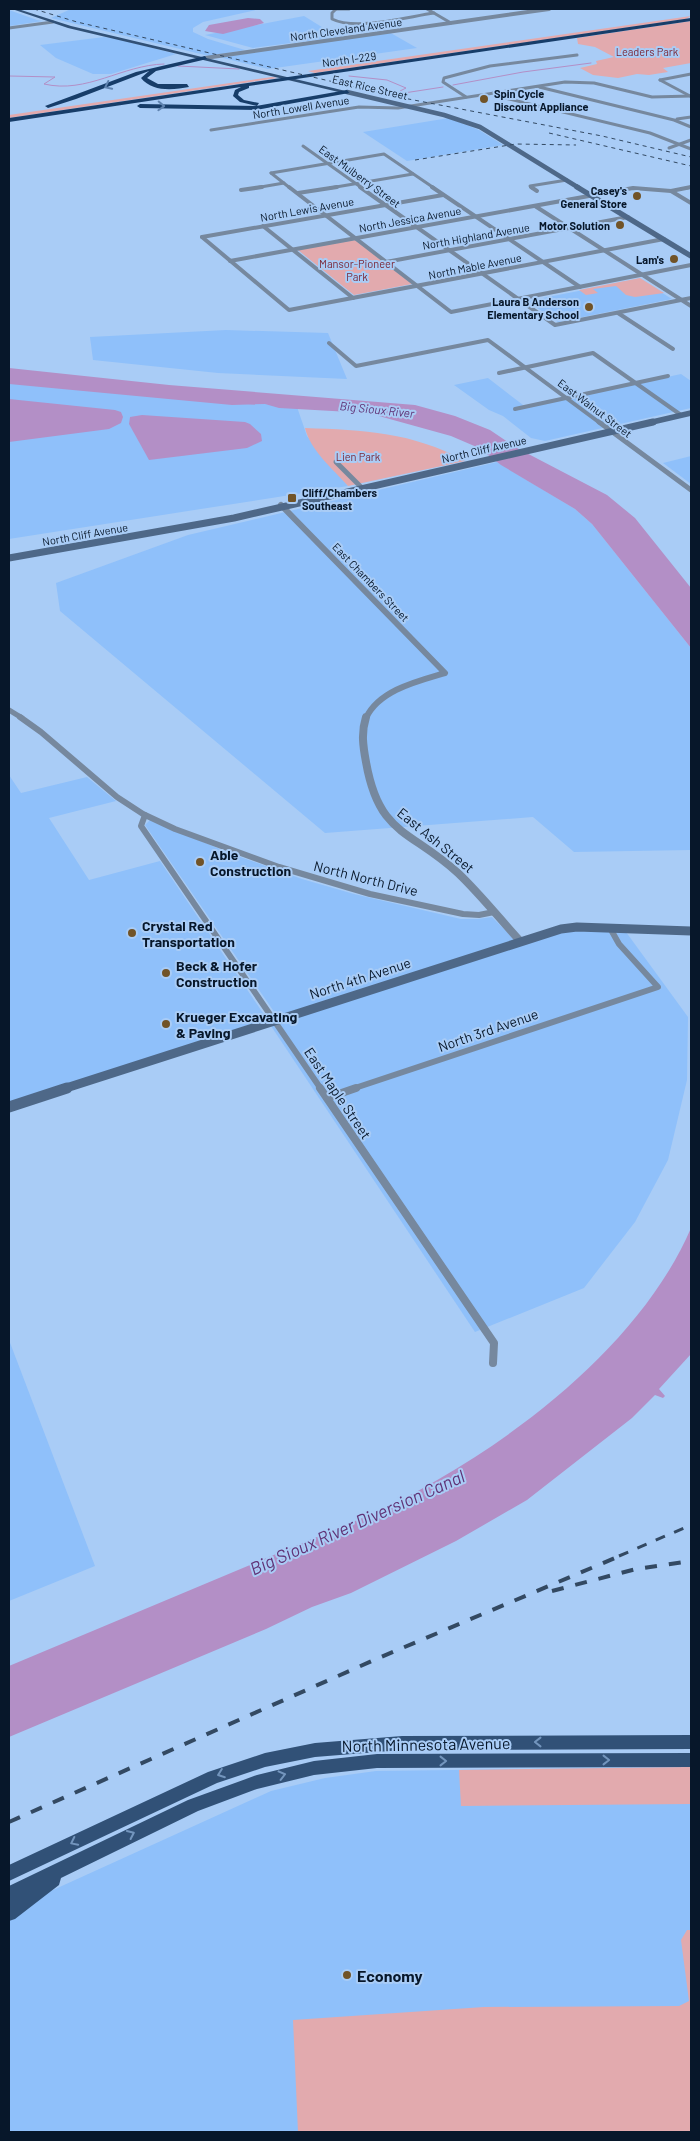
<svg xmlns="http://www.w3.org/2000/svg" width="700" height="2141" font-family="Barlow,sans-serif">
  <style>
    .built { fill: #8fc0fa }
    .green { fill: #e2aaae }
    .water { fill: #b38fc6 }
    .lines { fill: none; stroke-linecap: round; stroke-linejoin: round }
    .stream { stroke: #b38fc6; stroke-width: 1 }
    .minor-far4 { stroke: #76889e; stroke-width: 3 }
    .minor-far3 { stroke: #76889e; stroke-width: 4 }
    .minor-far2 { stroke: #76889e; stroke-width: 5 }
    .minor-far1 { stroke: #76889e; stroke-width: 6 }
    .minor { stroke: #76889e; stroke-width: 8 }
    .tertiary-far2 { stroke: #76889e; stroke-width: 4 }
    .tertiary-far1 { stroke: #76889e; stroke-width: 6 }
    .tertiary { stroke: #76889e; stroke-width: 8 }
    .secondary-far4 { stroke: #4e6888; stroke-width: 4.5 }
    .secondary-far3 { stroke: #4e6888; stroke-width: 5.5 }
    .secondary-far2 { stroke: #4e6888; stroke-width: 7 }
    .secondary-far1 { stroke: #4e6888; stroke-width: 9 }
    .secondary { stroke: #4e6888; stroke-width: 11 }
    .primary { fill: #315177; fill-rule: evenodd }
    .motorway { fill: #173d69; fill-rule: evenodd }
    .rail-far2 { stroke: #334962; stroke-width: 1; stroke-dasharray: 4 4; stroke-linecap: butt }
    .rail-far1 { stroke: #334962; stroke-width: 3; stroke-dasharray: 10 10; stroke-linecap: butt }
    .rail { stroke: #334962; stroke-width: 4; stroke-dasharray: 12 12; stroke-linecap: butt }
    .oneway { stroke: #6084b0 }
    .oneway2 { stroke: #7395bd }
    .poi-dot { fill: #715327; stroke: #a9ccf6; stroke-width: 2 }
    .labels { text-anchor: middle; dominant-baseline: central; stroke-width: 4; stroke-linejoin: round; paint-order: stroke }
    .far-street-label { font-size: 11px; fill: #07172a; stroke: #a9ccf6 }
    .far-park-label { font-size: 11px; fill: #7b2635; stroke: #a9ccf6 }
    .far-poi-label { font-size: 11px; font-weight: bold; fill: #07172a; stroke: #a9ccf6; text-anchor: end }
    .far-water-label { font-size: 12px; font-style: italic; fill: #603376; stroke: #a9ccf6 }
    .street-label { font-size: 14px; fill: #07172a; stroke: #a9ccf6 }
    .poi-label { font-size: 14px; font-weight: bold; fill: #07172a; stroke: #a9ccf6; text-anchor: start }
    .near-street-label { font-size: 16px; fill: #07172a; stroke: #a9ccf6 }
    .near-poi-label { font-size: 16px; font-weight: bold; fill: #07172a; stroke: #a9ccf6; text-anchor: start }
    .near-water-label { font-size: 18px; font-style: italic; fill: #603376; stroke: #a9ccf6 }
  </style>
  <rect width="100%" height="100%" fill="#a9ccf6"/>
  <g class="built">
    <path d="M71,9h189l-57,13 -10,6v4l15,7 37,11 -36,6 -158,-38z"/>
    <path d="M9,10l28,10 6,1 -34,5z"/>
    <path d="M304,16l34,21 -85,11 -48,-13z"/>
    <path d="M389,32l28,16 -149,21 -49,-12z"/>
    <path d="M104,37l10,1 62,16 -65,20h-18l-37,-16 -16,-13z"/>
    <path d="M449,118l30,12 24,15 -96,16 -44,-29z"/>
    <path d="M640,279l32,20 -114,23 -31,-21z"/>
    <path d="M226,330l102,3 19,46 -129,-6 -125,-13 -3,-23z"/>
    <path d="M681,374l10,7v27l-146,33 -14,-3 -28,-22 -14,-6 -35,-25 34,-7 39,30z"/>
    <path d="M9,381l288,26 10,29 41,50 -339,53z"/>
    <path d="M691,456v28l-28,-21z"/>
    <path d="M497,462l78,47 17,15 99,124v202l-117,2 -41,-35 -208,16 -265,-222 -4,-28 132,-48z"/>
    <path d="M9,775l12,18 66,-16 29,24 -67,17 40,62 71,-19 107,158 -258,84z"/>
    <path d="M150,820l82,34 70,25 52,15 107,25h17l14,-2 23,23 -238,76 -132,-191z"/>
    <path d="M567,931l59,1 62,85 -1,63 -19,80 -33,62 -51,66 -109,44 -204,-306z"/>
    <path d="M9,1340l86,226 -86,35z"/>
    <path d="M691,1767v365h-682v-222l262,-119 54,-13 51,-7z"/>
  </g>
  <g class="green">
    <path d="M691,16l-5,3 -371,54 -7,-2z"/>
    <path d="M691,21v42l-28,5 5,4 -19,3 -12,-1 -19,4 -25,-3 -13,-7 17,-4 -1,-3 18,-4 -19,-10 -17,-3 -1,-6z"/>
    <path d="M272,77l6,1 -269,40v-3z"/>
    <path d="M355,240l57,44 -58,11 -56,-45z"/>
    <path d="M640,278l24,15 -29,4 -9,-2 -10,-9 -23,3 5,4 -12,2 -7,-5z"/>
    <path d="M305,428c59,2 107,4 160,33l-117,25c-15,-17 -38,-36 -43,-58z"/>
    <path d="M691,1767v37l-230,2 -2,-36z"/>
    <path d="M687,1930h4v202h-393l-5,-112 191,-13 195,-1 10,-5 -8,-61z"/>
  </g>
  <g class="water">
    <path d="M248,18l12,1 4,4 -41,11 -18,-3 4,-6z"/>
    <path d="M9,368l160,17 246,20 40,11 35,14 25,17 92,48 28,23 56,70v60l-99,-124 -17,-15 -74,-44 -22,-17 -28,-12 -83,-23 -89,-5 -14,-4 -33,1 -223,-21z"/>
    <path d="M9,399l106,11 6,2 2,5 -2,6 -12,6 -100,13z"/>
    <path d="M142,415l103,7 5,2 11,10 1,7 -15,7 -98,12 -20,-36 1,-7z"/>
    <path d="M691,1228v126l-32,35 6,7 -2,2 -8,-3 -23,23 -105,82 -71,41 -105,52 -39,14 -46,22 -257,108v-71l358,-150c122,-55 270,-162 324,-288z"/>
  </g>
  <g class="lines">
    <g class="stream">
      <path d="M178,66l61,3"/>
      <path d="M9,76l46,1 -11,7c43,10 78,-19 120,-20"/>
      <path d="M349,76l38,4 19,8 -6,3 4,2 39,-6"/>
      <path d="M453,85l70,-13 68,-9"/>
    </g>
    <g class="minor-far4">
      <path d="M336,9l-4,4v6c24,12 74,-2 102,-6"/>
      <path d="M336,9h13"/>
      <path d="M427,9l24,14"/>
      <path d="M9,28l44,-6"/>
      <path d="M660,80l30,16"/>
      <path d="M660,80l31,-6"/>
      <path d="M539,87l135,33 17,7"/>
      <path d="M493,93l12,5 145,35 41,16"/>
      <path d="M466,97l-23,-15 1,-4 46,-12 87,-11"/>
      <path d="M677,119l14,-2"/>
      <path d="M211,130l148,-23 39,1 167,-26 29,1 58,14 39,-1"/>
      <path d="M303,146l59,42"/>
      <path d="M669,148l22,-8"/>
      <path d="M271,173l19,15"/>
      <path d="M271,173l113,-19 50,34"/>
      <path d="M255,188l29,-5"/>
      <path d="M330,188l83,-14"/>
      <path d="M532,188l-2,-2 37,-6"/>
      <path d="M687,188l4,-1"/>
    </g>
    <g class="minor-far3">
      <path d="M289,187l162,125 240,-47"/>
      <path d="M360,187l195,138 136,-27"/>
      <path d="M432,187l148,100"/>
      <path d="M531,187l6,4"/>
      <path d="M241,190l21,-3"/>
      <path d="M671,191l20,12"/>
      <path d="M298,193l39,-6"/>
      <path d="M535,206l156,100"/>
      <path d="M263,226l90,72"/>
      <path d="M202,237l87,73 375,-71"/>
      <path d="M202,237l241,-42"/>
      <path d="M230,261l403,-73 38,3 20,-4"/>
      <path d="M386,262l242,-45"/>
      <path d="M618,313l55,36"/>
      <path d="M329,343l27,23 132,-26 112,83"/>
      <path d="M499,373l94,-20 88,62"/>
      <path d="M515,409l153,-33"/>
    </g>
    <g class="minor-far2">
      <path d="M599,422l92,68"/>
      <path d="M336,462l25,25"/>
      <path d="M9,710l13,8"/>
    </g>
    <g class="minor-far1">
      <path d="M20,717l21,15 76,65 26,17 32,15 104,38 91,27 93,20 16,1 15,-3"/>
      <path d="M145,815l-4,11 180,263"/>
      <path d="M352,1089l306,-102 -39,-43 -9,-16"/>
    </g>
    <g class="minor">
      <path d="M320,1088l174,255 -1,20"/>
      <path d="M327,1098l29,-10"/>
    </g>
    <path class="tertiary-far2" d="M205,58l344,-49"/>
    <path class="tertiary-far1" d="M281,505l164,168c-27,8 -66,17 -79,45"/>
    <path class="tertiary" d="M366,717c-5,16 -3,29 0,45 13,74 44,67 92,111 22,21 41,45 62,68"/>
    <path class="secondary-far4" d="M347,92l97,23 36,12 99,61"/>
    <g class="secondary-far3">
      <path d="M577,187l114,69"/>
      <path d="M648,423l43,-10"/>
    </g>
    <path class="secondary-far2" d="M9,558l225,-40 419,-96"/>
    <path class="secondary-far1" d="M63,1089l498,-160 16,-2 114,4"/>
    <path class="secondary" d="M9,1107l58,-19"/>
    <g class="primary">
      <path d="M12,9h6l53,17 279,66 -3,2 -279,-66z"/>
      <path d="M691,1735v14l-289,1 -87,7 -50,10 -48,16 -208,98v-16l199,-93 57,-19 50,-10 87,-7z"/>
      <path d="M691,1753v14l-314,1 -63,7 -57,14 -59,22 -137,67 -2,7 -44,34 -6,2v-18l1,-1h-1v-16l179,-86 69,-25 57,-14 63,-7z"/>
    </g>
    <g class="motorway">
      <path d="M691,18v3l-442,65v2l-10,4 -1,3 6,5 15,3 -2,3 -17,-4 -7,-6 2,-6 6,-3 -232,35v-4z"/>
      <path d="M205,56l2,3 -51,12 -9,7 11,6h29l2,3c-16,3 -37,5 -48,-9l8,-7 -73,28 -28,9 -3,-2 91,-34z"/>
      <path d="M347,90l2,3 -93,17 -116,-2 -3,-2 3,-2 116,2z"/>
    </g>
    <g class="rail-far2">
      <path d="M34,9l43,13 321,75 204,39 89,21"/>
      <path d="M549,133l142,33"/>
      <path d="M415,160l101,-16 60,1"/>
    </g>
    <path class="rail-far1" d="M619,1556l72,-31"/>
    <g class="rail">
      <path d="M552,1591l84,-22 55,-8"/>
      <path d="M9,1822l365,-162 248,-105"/>
    </g>
  </g>
  <defs><path id="oneway-chevron" d="M-2-3.5L2.5 0L-2 3.5" fill="none" stroke-width="1.6" stroke-linecap="round" stroke-linejoin="round" transform="scale(1.25)"/></defs>
  <g class="oneway">
    <use href="#oneway-chevron" transform="translate(108 86) rotate(154)"/>
    <use href="#oneway-chevron" transform="translate(161 106) rotate(2)"/>
  </g>
  <g class="oneway2">
    <use href="#oneway-chevron" transform="translate(538 1742) rotate(180)"/>
    <use href="#oneway-chevron" transform="translate(606 1760)"/>
    <use href="#oneway-chevron" transform="translate(443 1761)"/>
    <use href="#oneway-chevron" transform="translate(221 1774) rotate(160)"/>
    <use href="#oneway-chevron" transform="translate(282 1775) rotate(-14)"/>
    <use href="#oneway-chevron" transform="translate(131 1834) rotate(-25)"/>
    <use href="#oneway-chevron" transform="translate(74 1842) rotate(154)"/>
  </g>
  <g class="poi-dot">
    <circle cx="484" cy="99" r="5"/>
    <circle cx="637" cy="196" r="5"/>
    <circle cx="620" cy="225" r="5"/>
    <circle cx="674" cy="259" r="5"/>
    <circle cx="589" cy="307" r="5"/>
    <rect x="287" y="493" width="10" height="10" rx="2.5"/>
    <circle cx="200" cy="862" r="5"/>
    <circle cx="132" cy="933" r="5"/>
    <circle cx="166" cy="973" r="5"/>
    <circle cx="166" cy="1024" r="5"/>
    <circle cx="347" cy="1975" r="5"/>
  </g>
  <g class="labels">
    <g class="far-street-label">
      <text transform="translate(346 29) rotate(-8)">North Cleveland Avenue</text>
      <text transform="translate(349 59) rotate(-8)">North I-229</text>
      <text transform="translate(370 87) rotate(13)">East Rice Street</text>
      <text transform="translate(301 107) rotate(-9)">North Lowell Avenue</text>
      <text transform="translate(360 176) rotate(36)">East Mulberry Street</text>
      <text transform="translate(307 209) rotate(-10)">North Lewis Avenue</text>
      <text transform="translate(410 219) rotate(-10)">North Jessica Avenue</text>
      <text transform="translate(476 236) rotate(-10)">North Highland Avenue</text>
      <text transform="translate(475 266) rotate(-11)">North Mable Avenue</text>
      <text transform="translate(595 408) rotate(37)">East Walnut Street</text>
      <text transform="translate(484 449) rotate(-13)">North Cliff Avenue</text>
      <text transform="translate(85 534) rotate(-10)">North Cliff Avenue</text>
      <text transform="translate(371 582) rotate(46)">East Chambers Street</text>
    </g>
    <g class="far-park-label">
      <text x="647" y="51">Leaders Park</text>
      <text x="357" y="263">Mansor-Pioneer<tspan x="357" dy="13">Park</tspan></text>
      <text x="358" y="456">Lien Park</text>
    </g>
    <g class="far-poi-label">
      <text x="494" y="93" text-anchor="start">Spin Cycle<tspan x="494" dy="13">Discount Appliance</tspan></text>
      <text x="627" y="190">Casey's<tspan x="627" dy="13">General Store</tspan></text>
      <text x="610" y="225">Motor Solution</text>
      <text x="664" y="259">Lam's</text>
      <text x="579" y="301">Laura B Anderson<tspan x="579" dy="13">Elementary School</tspan></text>
      <text x="302" y="492" text-anchor="start">Cliff/Chambers<tspan x="302" dy="13">Southeast</tspan></text>
    </g>
    <g class="far-water-label">
      <text transform="translate(377 409) rotate(6)">Big Sioux River</text>
    </g>
    <g class="street-label">
      <text transform="translate(436 840) rotate(39)">East Ash Street</text>
      <text transform="translate(366 878) rotate(14)">North North Drive</text>
      <text transform="translate(360 978) rotate(-18)">North 4th Avenue</text>
      <text transform="translate(488 1030) rotate(-19)">North 3rd Avenue</text>
      <text transform="translate(338 1093) rotate(56)">East Maple Street</text>
    </g>
    <g class="poi-label">
      <text x="210" y="854">Able<tspan x="210" dy="16">Construction</tspan></text>
      <text x="142" y="925">Crystal Red<tspan x="142" dy="16">Transportation</tspan></text>
      <text x="176" y="965">Beck &amp; Hofer<tspan x="176" dy="16">Construction</tspan></text>
      <text x="176" y="1016">Krueger Excavating<tspan x="176" dy="16">&amp; Paving</tspan></text>
    </g>
    <g class="near-street-label">
      <text transform="translate(426 1744) rotate(-1)">North Minnesota Avenue</text>
    </g>
    <g class="near-poi-label">
      <text x="357" y="1975">Economy</text>
    </g>
    <g class="near-water-label">
      <text transform="translate(357 1522) rotate(-24)">Big Sioux River Diversion Canal</text>
    </g>
  </g>
  <rect width="700" height="2141" fill="none" stroke="#07172a" stroke-width="20"/>
</svg>
